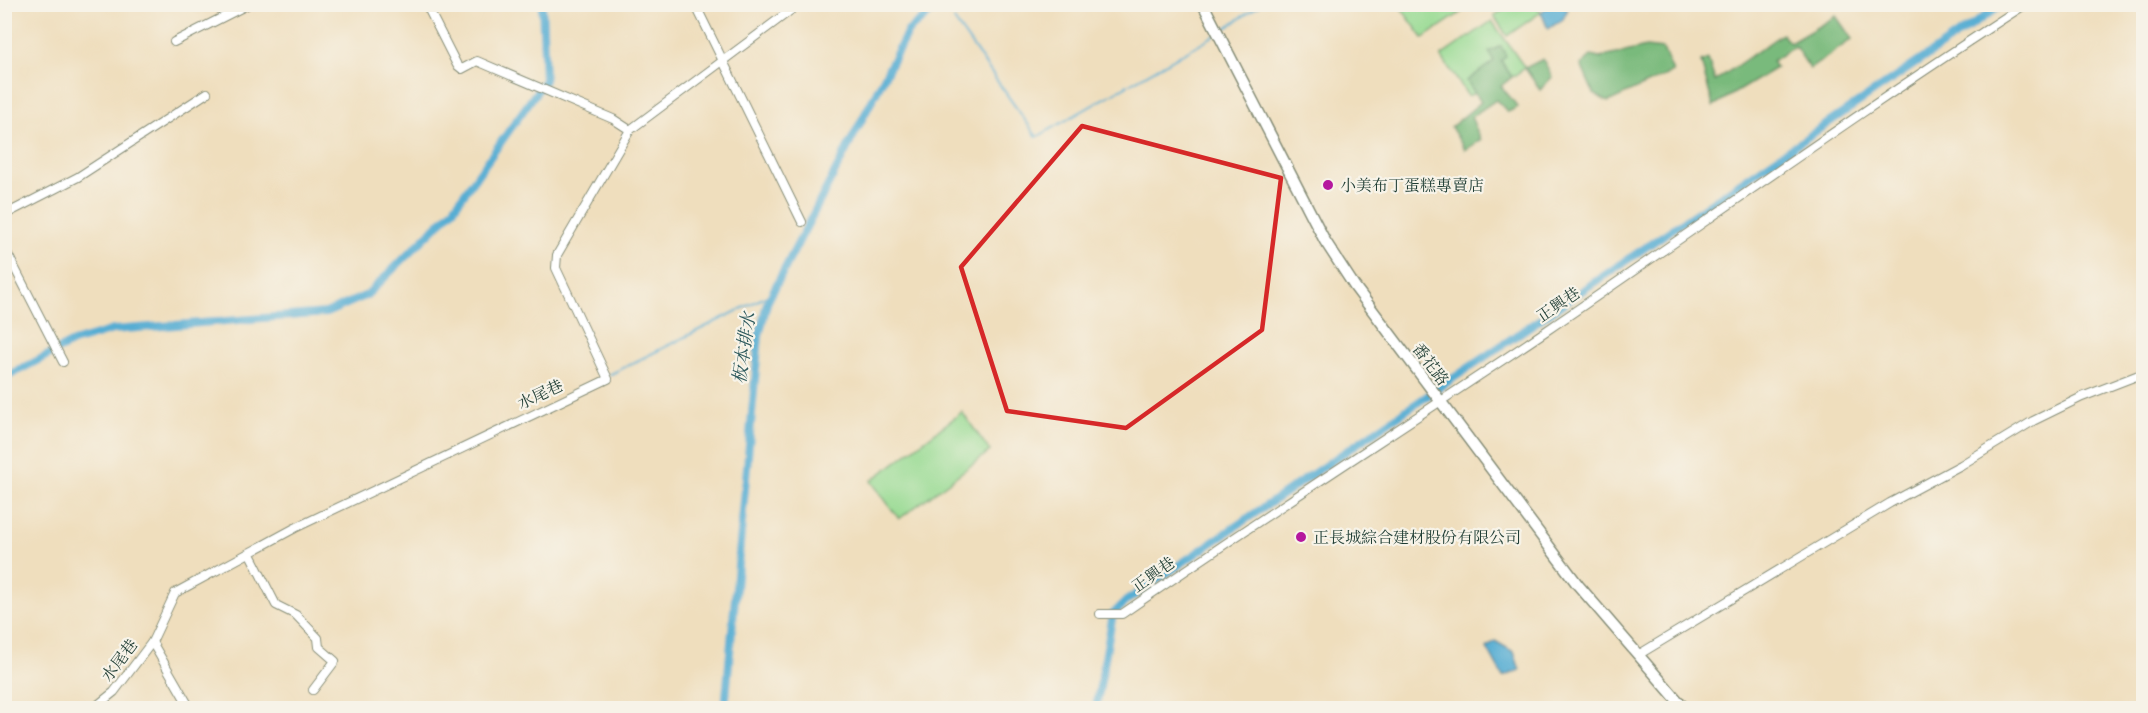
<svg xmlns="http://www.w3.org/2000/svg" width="2148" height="713" font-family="'Libre Caslon Text','Noto Serif TC',serif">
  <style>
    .green { fill: #97da92; stroke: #5b8c63; stroke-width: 1.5 }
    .forest { fill: #79ba7c; stroke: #4c7c58; stroke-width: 1.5 }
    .water { fill: #57add3; stroke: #3b7584; stroke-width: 1.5 }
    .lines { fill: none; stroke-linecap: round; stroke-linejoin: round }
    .stream { stroke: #57add3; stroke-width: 2 }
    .canal { stroke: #57add3; stroke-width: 8 }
    .minor-casing { stroke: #878e78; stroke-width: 10 }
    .major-casing { stroke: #878e78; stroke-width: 13 }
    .minor { stroke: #fff; stroke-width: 8 }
    .major { stroke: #fff; stroke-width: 10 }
    .marked { fill: none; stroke: #d62828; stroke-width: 4.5; stroke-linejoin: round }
    .poi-dot { fill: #b5179e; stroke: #f7f3e8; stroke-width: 2 }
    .labels { text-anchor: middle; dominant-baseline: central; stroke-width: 4.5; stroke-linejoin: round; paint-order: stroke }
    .poi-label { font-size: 16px; fill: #1f3d34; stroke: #f7f3e8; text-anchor: start }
    .street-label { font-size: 16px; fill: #1f3d34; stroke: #f7f3e8 }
    .water-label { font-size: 18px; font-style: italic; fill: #2d595c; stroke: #f7f3e8 }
  </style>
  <rect width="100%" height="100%" fill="#f7f3e8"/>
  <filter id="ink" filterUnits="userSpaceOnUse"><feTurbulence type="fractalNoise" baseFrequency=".0167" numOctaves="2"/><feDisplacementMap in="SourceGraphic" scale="12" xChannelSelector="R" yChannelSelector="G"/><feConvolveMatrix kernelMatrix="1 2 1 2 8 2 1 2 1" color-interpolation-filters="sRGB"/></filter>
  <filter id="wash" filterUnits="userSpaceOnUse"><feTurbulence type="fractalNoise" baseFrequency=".008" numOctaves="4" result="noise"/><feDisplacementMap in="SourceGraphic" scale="24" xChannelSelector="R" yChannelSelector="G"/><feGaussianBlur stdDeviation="1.35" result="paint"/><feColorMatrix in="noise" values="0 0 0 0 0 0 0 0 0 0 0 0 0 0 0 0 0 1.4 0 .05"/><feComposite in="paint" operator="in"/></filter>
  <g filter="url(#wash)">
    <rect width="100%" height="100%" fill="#efdebd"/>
    <g class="green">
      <path d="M1407,4h65v1l-49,33 -22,-30z"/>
      <path d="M1510,5h26l5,7 -34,24 -13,-20z"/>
      <path d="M1492,21l33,47 -13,9 -11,-16 -1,-15 -10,6 4,9 -27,20 8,12 -7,3 -27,-40z"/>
      <path d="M962,412l28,39 -91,68 -28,-38z"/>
    </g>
    <g class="forest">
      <path d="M1836,16l16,23 -42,30 -15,-23 -23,15 4,7 -63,38 -12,-44 7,-3 7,22 67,-47 8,9z"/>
      <path d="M1501,46l5,10 -5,5 11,16 -11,9 17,21 -10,5 -12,-12 -25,17 10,23 -16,10 -14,-23 30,-25 -14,-21 27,-20 -5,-9z"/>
      <path d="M1646,47l17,2 10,23 -65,30 -14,-8 -13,-29 10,-9 8,2z"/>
      <path d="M1543,59l9,18 -12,13 -15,-22z"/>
    </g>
    <g class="water">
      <path d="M1551,4l14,1 3,4 -5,10 -15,10 -7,-17z"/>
      <path d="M1495,641l19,11 6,18 -17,7 -16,-29z"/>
    </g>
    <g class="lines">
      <g class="stream">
        <path d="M954,20l83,117 178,-102"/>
        <path d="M1220,32l41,-28"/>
        <path d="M609,375l164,-82"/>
      </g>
      <g class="canal">
        <path d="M4,378l69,-36 40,-12 213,-17 41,-18 85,-84 93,-131 -3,-76"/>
        <path d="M725,708l34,-372 8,-33 141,-272 33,-27"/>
        <path d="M1096,708l17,-94 13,-13 877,-597"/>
      </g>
    </g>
  </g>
  <g filter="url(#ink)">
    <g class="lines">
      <defs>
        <g id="minor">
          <path d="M426,4l31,61 5,4 15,-8 136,58 17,11"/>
          <path d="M695,4l107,218"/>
          <path d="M174,42l75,-38"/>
          <path d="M4,215l74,-38 129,-84"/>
          <path d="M4,247l59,115"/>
          <path d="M250,554l26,51 20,10 22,23 1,9 16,14 -22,29"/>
          <path d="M1100,614h22c140,-97 283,-188 424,-283 160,-109 317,-222 480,-327"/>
          <path d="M152,642l38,66"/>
          <path d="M1638,655l252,-152 71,-38 72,-44 49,-24 62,-24"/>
          <path d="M94,708l20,-16 38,-50 23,-49 120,-65 313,-149 -52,-111 1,-13 73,-125 169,-126"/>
        </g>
        <path id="major" d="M1203,4l122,237 30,46 223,298 106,123"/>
      </defs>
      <use href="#minor" class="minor-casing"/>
      <use href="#major" class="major-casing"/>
      <use href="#minor" class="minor"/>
      <use href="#major" class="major"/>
    </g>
  </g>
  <path class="marked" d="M1082,126l199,52 -19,152 -136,98 -119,-17 -46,-144z"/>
  <g class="poi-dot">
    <circle cx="1328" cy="185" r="6"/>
    <circle cx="1301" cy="537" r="6"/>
  </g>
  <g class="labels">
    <g class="poi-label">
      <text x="1340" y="185">小美布丁蛋糕專賣店</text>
      <text x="1313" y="537">正長城綜合建材股份有限公司</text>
    </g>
    <g class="street-label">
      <text transform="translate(1558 304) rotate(-34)">正興巷</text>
      <text transform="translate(1431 364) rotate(53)">番花路</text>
      <text transform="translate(540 394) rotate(-25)">水尾巷</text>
      <text transform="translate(1153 574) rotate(-35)">正興巷</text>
      <text transform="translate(119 660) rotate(-53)">水尾巷</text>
    </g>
    <g class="water-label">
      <text transform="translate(744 348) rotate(-82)">板本排水</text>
    </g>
  </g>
  <rect width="2148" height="713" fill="none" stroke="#f7f3e8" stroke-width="24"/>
</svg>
